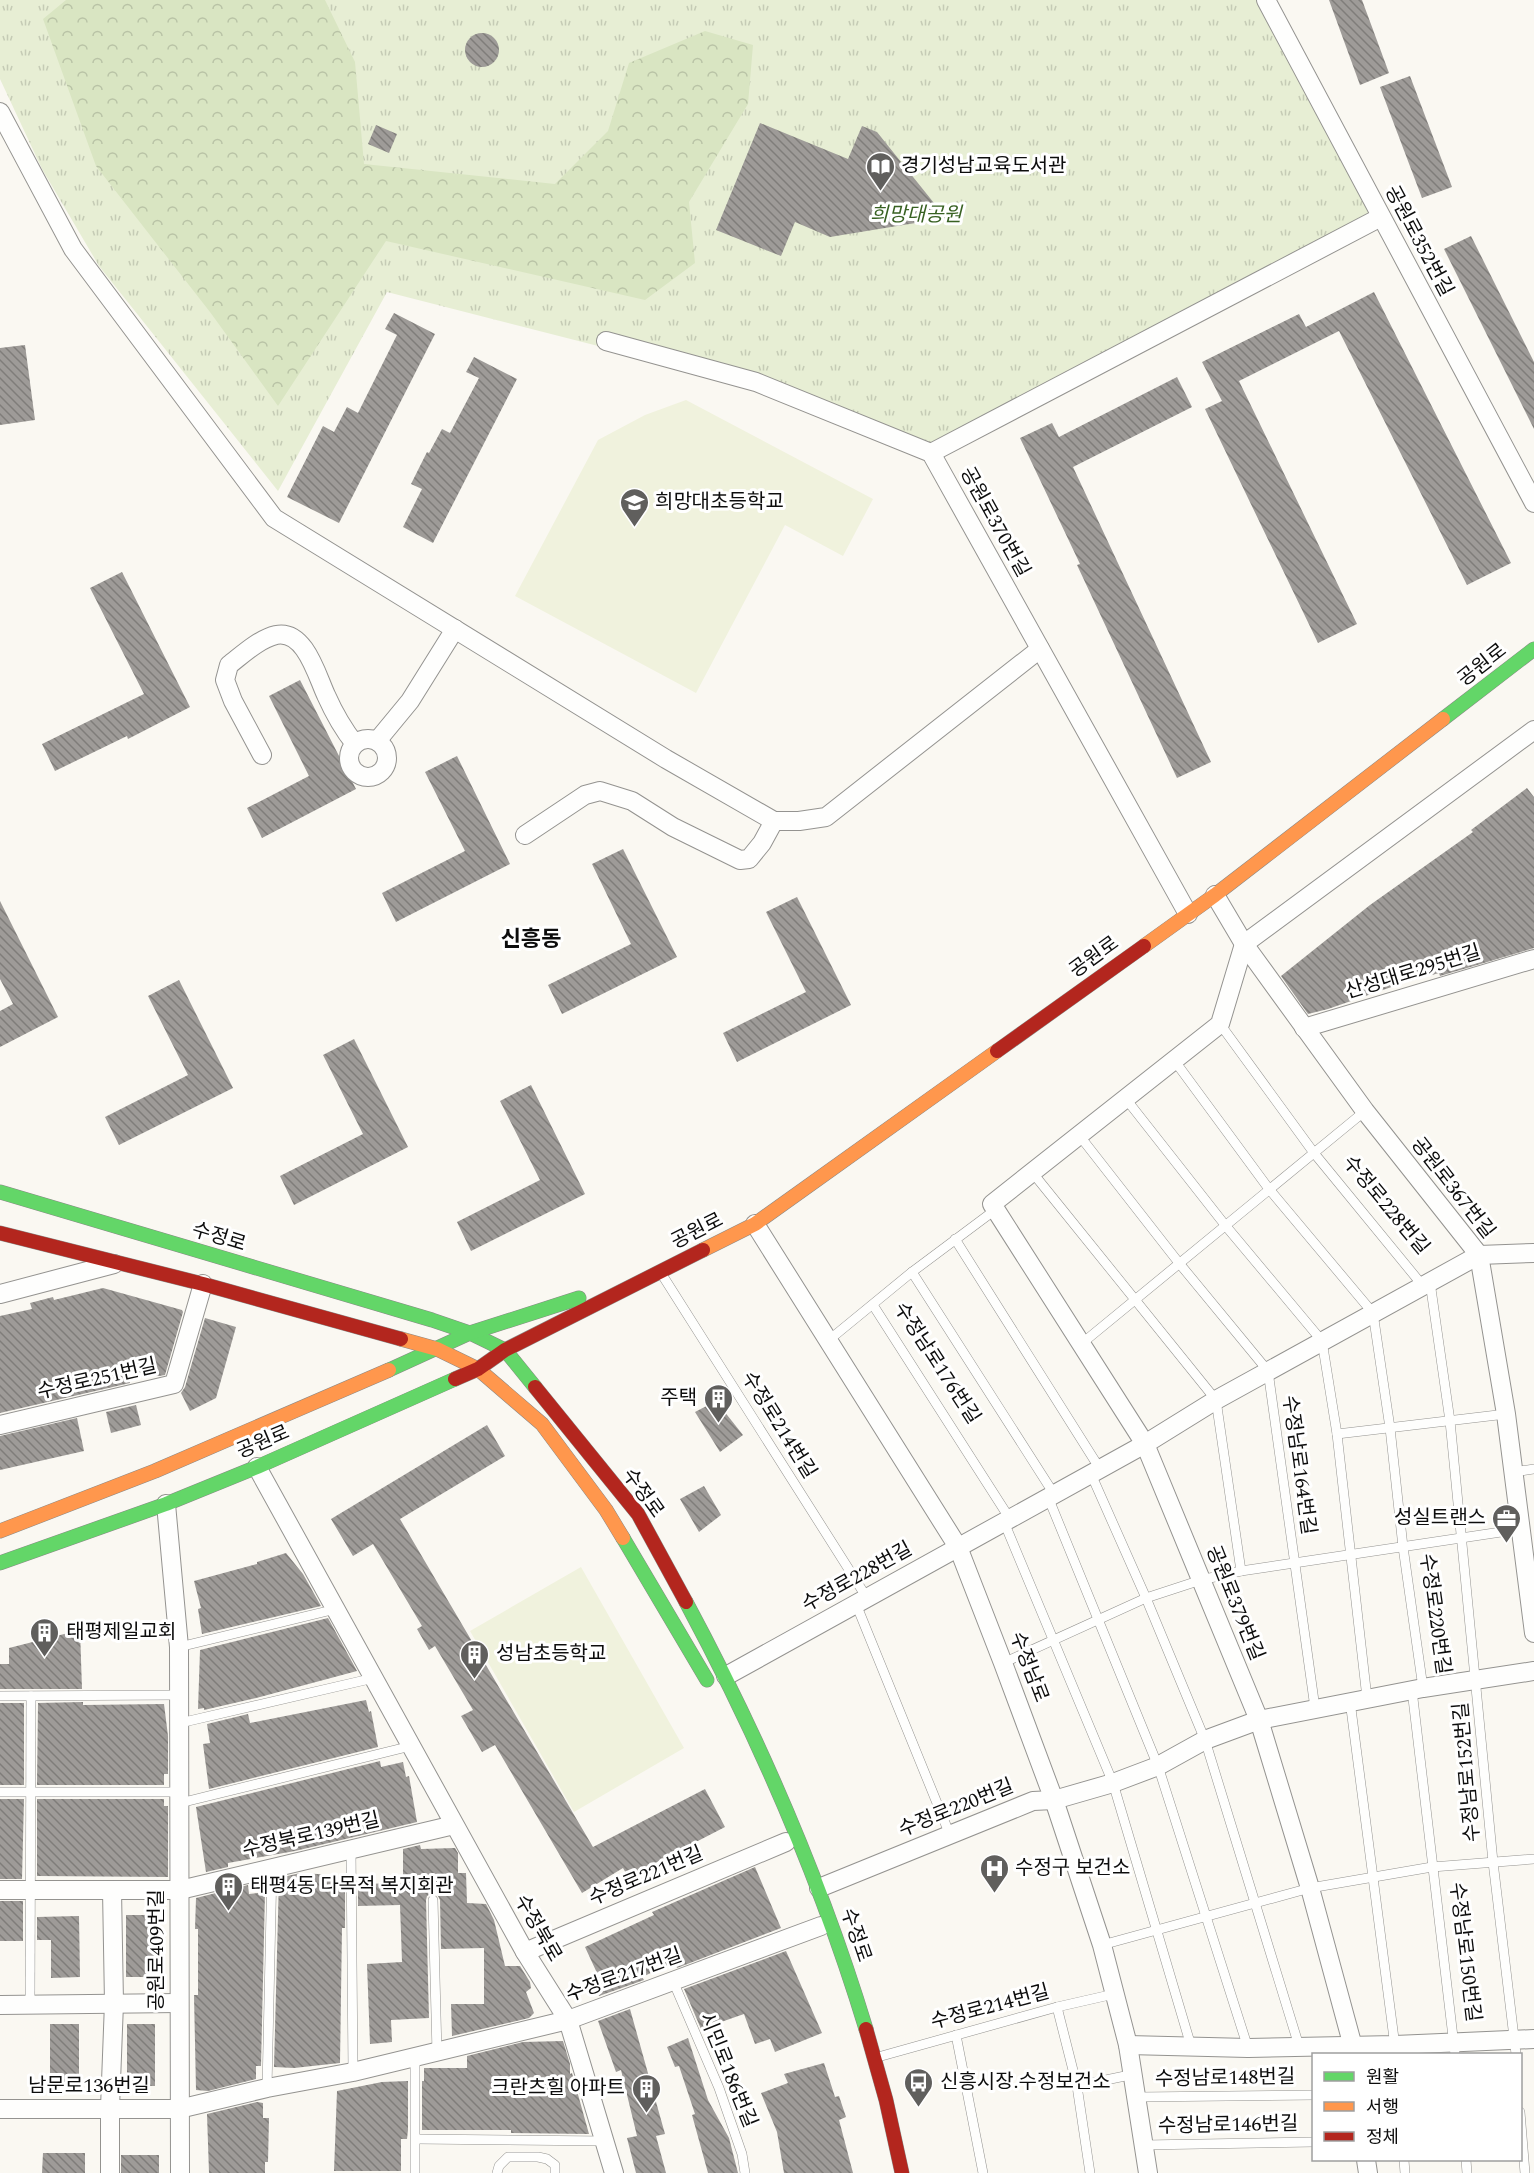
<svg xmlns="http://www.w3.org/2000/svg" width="1534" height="2173" font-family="Spectral,'Noto Sans KR',serif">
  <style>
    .grass { fill: url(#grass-tufts) }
    .forest { fill: url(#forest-crowns) }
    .pitch { fill: #f0f2dd }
    .building { fill: url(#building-back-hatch) }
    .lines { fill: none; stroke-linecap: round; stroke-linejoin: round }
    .lane-casing { stroke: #949390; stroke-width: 10 }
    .street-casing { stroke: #949390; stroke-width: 20 }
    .fast-casing { stroke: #8a8987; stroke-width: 15 }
    .slow-casing { stroke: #8a8987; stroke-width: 15 }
    .jam-casing { stroke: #8a8987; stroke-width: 15 }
    .lane { stroke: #fefefd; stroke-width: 9 }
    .street { stroke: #fefefd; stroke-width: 18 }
    .fast { stroke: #63d668; stroke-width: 14 }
    .slow { stroke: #ff974d; stroke-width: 14 }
    .jam { stroke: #b3261e; stroke-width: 14 }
    .labels { text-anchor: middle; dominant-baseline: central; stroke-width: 6; stroke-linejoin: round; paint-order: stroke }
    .poi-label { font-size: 20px; fill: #0d0d0d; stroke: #fff; text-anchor: start }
    .park-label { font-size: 20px; font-style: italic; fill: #386122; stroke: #fff }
    .street-label { font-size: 20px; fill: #0d0d0d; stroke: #fff }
    .quarter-label { font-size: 22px; font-weight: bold; fill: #0d0d0d; stroke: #fff }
  </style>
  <defs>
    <pattern id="grass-tufts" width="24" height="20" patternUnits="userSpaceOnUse" patternTransform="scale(1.5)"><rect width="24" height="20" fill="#e7eed4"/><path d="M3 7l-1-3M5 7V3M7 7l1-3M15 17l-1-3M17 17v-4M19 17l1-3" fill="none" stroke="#c5cbb5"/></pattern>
    <pattern id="forest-crowns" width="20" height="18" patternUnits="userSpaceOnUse" patternTransform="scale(1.5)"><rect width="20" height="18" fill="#d9e5c2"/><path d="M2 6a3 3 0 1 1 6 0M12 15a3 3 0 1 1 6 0" fill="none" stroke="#b9c3a6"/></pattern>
    <pattern id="building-back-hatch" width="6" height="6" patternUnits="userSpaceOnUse" patternTransform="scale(1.5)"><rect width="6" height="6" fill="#9e9b98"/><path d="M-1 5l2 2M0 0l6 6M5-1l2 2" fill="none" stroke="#7f7d7a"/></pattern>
  </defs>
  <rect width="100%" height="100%" fill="#faf8f2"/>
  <path class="grass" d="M0,0h1260l114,215 -438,233 -193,-65 -356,-91 -109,199 -179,-225 -57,-97 -42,-90z"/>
  <path class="forest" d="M66,0h259l30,62 9,102 191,20 53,-53 21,-68 76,-32 48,14 -5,59 -59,98 6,61 -50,37 -259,-59 -108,165 -68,-94 -114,-146 -53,-147z"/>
  <g class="pitch">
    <path d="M686,400l187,99 -30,57 -58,-31 -89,168 -181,-97 83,-156 47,-25z"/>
    <path d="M581,1567l103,181 -110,64 -104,-181z"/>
  </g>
  <g class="building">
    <path d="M1329,0h33l27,73 -29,12z"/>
    <circle cx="482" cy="50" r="17"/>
    <path d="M1410,76l42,111 -30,11 -42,-111z"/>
    <path d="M760,123l88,36 14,-33 15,6 69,86 -116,19 -35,-15 -14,34 -65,-26z"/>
    <path d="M376,125l21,9 -8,19 -21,-9z"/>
    <path d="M1471,236l63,126v67l-90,-180z"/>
    <path d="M1374,292l137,271 -44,22 -128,-254 -100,50 118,243 -39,19 -113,-234 17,-8 -20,-39 97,-48 7,13z"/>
    <path d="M394,313l41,21 -96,189 -52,-26 36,-71 11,6 13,-25 11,6 39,-78 -12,-6z"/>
    <path d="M25,345l10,75 -35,5v-77z"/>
    <path d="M474,357l43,22 -84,164 -30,-16 19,-38 -11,-5 16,-32 2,1 13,-24 8,4 29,-55 -13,-6z"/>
    <path d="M1177,377l15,30 -119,60 138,295 -34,16 -100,-213 3,-1 -60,-126 32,-15 7,14z"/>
    <path d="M122,572l68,135 -62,32 -1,-3 -72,35 -13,-27 102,-50 -54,-106z"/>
    <path d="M300,680l56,109 -94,49 -15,-30 62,-32 -40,-80z"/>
    <path d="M457,756l53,108 -114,58 -14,-29 83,-42 -40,-79z"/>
    <path d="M1527,788l7,9v151l-94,28 -1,-3 -36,10 -75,26 -20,5 -27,-38 89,-71 103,-73 -2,-2z"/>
    <path d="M623,849l54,108 -115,57 -14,-29 83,-41 -39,-80z"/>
    <path d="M797,897l54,108 -114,57 -14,-29 83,-41 -40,-80z"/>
    <path d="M0,901l58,116 -58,30v-36l13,-7 -13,-25z"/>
    <path d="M179,980l54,108 -114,57 -14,-28 83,-42 -40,-79z"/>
    <path d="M354,1039l54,108 -114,58 -14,-29 83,-42 -40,-79z"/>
    <path d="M531,1085l54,109 -114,57 -14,-29 83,-42 -40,-79z"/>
    <path d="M103,1288l79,22 1,2 -18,63 -6,1 -33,-6 4,13 -130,30v-97l32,-7 -2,-6 23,-6 1,3z"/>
    <path d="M205,1318l31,9 -20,71 -26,13 -9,-18 4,-6z"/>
    <path d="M716,1401l27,34 -23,17 -25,-40z"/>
    <path d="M136,1405l5,20 -30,8 -5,-21z"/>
    <path d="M77,1418l7,33 -84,19v-34z"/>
    <path d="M487,1425l18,31 -105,63 193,328 112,-58 20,38 -97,50 -5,-9 -41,25 -87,-148 -13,7 -21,-36 12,-6 -38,-64 -6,4 -12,-21 5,-3 -49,-82 -20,12 -22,-37z"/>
    <path d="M704,1486l17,29 -22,17 -19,-33z"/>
    <path d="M286,1553l17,21 18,32 -119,28 -4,-25 3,-1 -7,-27 63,-17v-2z"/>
    <path d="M328,1618l29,53 -97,26 -56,13v-2l-6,1 2,-59z"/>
    <path d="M80,1630l2,59h-82v-25h9v-16z"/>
    <path d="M366,1700l3,12 2,-1 7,36 -169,42 -6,-45 7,-1 -3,-19 41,-10 2,9z"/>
    <path d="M83,1702v3l81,-1 4,32v38h-4v11h-127l1,-82z"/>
    <rect x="0" y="1703" width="24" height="82"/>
    <path d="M380,1761l1,6 22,-5 3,15 3,-1 8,46 -122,29 -67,12v4l-22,5 -10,-65z"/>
    <path d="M0,1799h24l-2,80h-22z"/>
    <path d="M37,1799h127v7h4v71l-131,-1z"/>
    <path d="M420,1845l1,4 34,-1 3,5v20h8l1,30 19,1 8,16 11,46h15l10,16 1,6 -5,4 8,21 -5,5 -77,18 -1,-32h33v-56l-43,1 -1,-49 -3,-6 -5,-1 -5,3 -1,4 3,118 -38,2 1,22 -22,2 -3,-80 35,-2 -2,-57 -42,1v-22l45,-1v-34z"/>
    <path d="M755,1867l26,61 -104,40 -2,-6 -33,15 2,3 -45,16 -8,-21 6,-2 -12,-26 69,-32 -2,-3z"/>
    <path d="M300,1873l35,2v8l10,2v43h-3l-2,135 -46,5 -20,-1 5,-189z"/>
    <path d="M248,1885l1,9 16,-2 -4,174h-5v13l-48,12 -12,-1 -2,-95h4v-66h-3l1,-31z"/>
    <rect x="0" y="1901" width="23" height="40"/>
    <path d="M126,1915h30l-1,62h-29z"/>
    <path d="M79,1916l1,61 -29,1v-38h-14v-23z"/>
    <path d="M786,1951l36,82 -47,19 -5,-13 -15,5 -11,-30 -43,15 -17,-40z"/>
    <path d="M630,2009l35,125 -9,2 10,37h-30l-9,-35 10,-2 -16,-66 -5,2 -18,-51z"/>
    <rect x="50" y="2024" width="29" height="60"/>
    <rect x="127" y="2024" width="28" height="62"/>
    <path d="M688,2038l20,62 21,38 9,35h-30l-16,-58 3,-1 -16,-48 -4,1 -8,-20z"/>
    <path d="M563,2041l7,23v10l2,-1 17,61 -78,-1v-3h-89v-49h2v-13h43v-12l56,-14z"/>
    <path d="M824,2063l11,34 4,-1 7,21 -7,3 14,53h-69l-7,-41 -16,-39 27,-10 -4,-9z"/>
    <path d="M408,2081v49l-1,9h-6v32h-67l3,-80 45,-9z"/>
    <path d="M257,2102l6,1v15h6l-1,44h-3v11h-56l-2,-59z"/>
    <path d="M43,2153h42v20h-43z"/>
    <rect x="121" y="2155" width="38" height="18"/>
  </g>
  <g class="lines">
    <defs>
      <g id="lane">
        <path d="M1220,1024l94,129 109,133"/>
        <path d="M1174,1060l95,129 104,124 17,115 13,119 20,141"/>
        <path d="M1126,1099l99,126 97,116 15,93 30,264"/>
        <path d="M1079,1135l100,128 89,108 47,337"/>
        <path d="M1032,1172l184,228 25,171"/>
        <path d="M955,1239l145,230"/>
        <path d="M912,1272l142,222"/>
        <path d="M661,1273l206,325"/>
        <path d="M1430,1282l20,139 43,441 23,192"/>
        <path d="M873,1305l137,214"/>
        <path d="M829,1340l83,-68 83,-62"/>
        <path d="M1080,1345l285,-234"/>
        <path d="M1337,1434l169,-20"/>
        <path d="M1513,1472l21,-3"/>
        <path d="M1091,1474l55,124 59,142 94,306"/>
        <path d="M1048,1497l110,269 90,282"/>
        <path d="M1004,1522l109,261 78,263"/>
        <path d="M856,1604l94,231"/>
        <path d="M179,1647l157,-38"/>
        <path d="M1003,1663l143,-65 55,-18 40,-9 280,-42"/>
        <path d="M1412,1690l43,364"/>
        <path d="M0,1696l179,-1"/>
        <path d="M1350,1701l46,353"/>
        <path d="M180,1723l194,-45"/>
        <path d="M0,1792h181"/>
        <path d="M180,1803l231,-57"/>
        <path d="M351,1849l2,223"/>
        <path d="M433,1900l4,153"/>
        <path d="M1102,1945l208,-57 122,-21 102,-8"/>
        <path d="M673,1981l46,107 23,66 3,19"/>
        <path d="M30,2005l1,-309"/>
        <path d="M1057,2007l20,79 13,87"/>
        <path d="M956,2035l27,138"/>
        <path d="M878,2057l179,-50 57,-13"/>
        <path d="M415,2058v115"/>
        <path d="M1077,2086l48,-10 9,2"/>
        <path d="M267,2088l5,-221"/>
        <path d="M1138,2097l176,-2"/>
        <path d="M1520,2112l5,61"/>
        <path d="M416,2139l189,2"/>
        <path d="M1144,2145l170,-3"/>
        <path d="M1404,2160l1,13"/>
        <path d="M1466,2160l1,13"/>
        <path d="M497,2173l2,-7 9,-9h30l9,2 8,6v8"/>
      </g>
      <g id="street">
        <path d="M1266,0l268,503"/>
        <path d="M0,112l73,137 201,269 392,241 108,62h25l27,-4 214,-168"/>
        <path d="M606,341l150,41 175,71 257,461"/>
        <path d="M931,453l450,-236"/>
        <circle cx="368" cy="758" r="19"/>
        <path d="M377,741l33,-40 45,-72"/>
        <path d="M262,755l-29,-54 -8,-21 4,-15c13,-10 30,-26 47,-30 29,-6 41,41 50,60 8,18 17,34 29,49"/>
        <path d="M525,835l60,-40 15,-4 32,10 41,26 67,33 9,-1 13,-16 12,-22"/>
        <path d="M1215,895l29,49 121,167 114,144 27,159 28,219"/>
        <path d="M1304,1028l230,-69"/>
        <path d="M755,1224l203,323 45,116 51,137 48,145 26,100 20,128"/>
        <path d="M0,1294l114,-30"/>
        <path d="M0,1425l174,-41 29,-100"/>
        <path d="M257,1467l268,485 43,68 46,153"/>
        <path d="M166,1504l13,143 1,526"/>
        <path d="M726,1676l419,-232 71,-44 263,-145 55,-2"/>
        <path d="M819,1888l214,-87 21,-1 59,-17 45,-17 47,-26 54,-20 164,-32 111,-17"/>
        <path d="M0,1890h180l274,-65"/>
        <path d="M525,1952l261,-110"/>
        <path d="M0,2005l179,-2"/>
        <path d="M1128,2045l120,3 147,-3 139,-6"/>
        <path d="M1355,2054l-45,-166 -51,-168 -114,-276 -153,-240 228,-180 24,-80 290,-214"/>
        <path d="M0,2109h179l88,-21 86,-16 215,-52 253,-94"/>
        <path d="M1366,2160l2,13"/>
        <path d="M110,2173v-65l4,-105 -2,-113"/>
      </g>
      <g id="fast">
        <path d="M1443,719l91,-70"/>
        <path d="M0,1192l432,128 38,13 35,17 30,37"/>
        <path d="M389,1370l81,-37 109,-35"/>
        <path d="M623,1538l84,142"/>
        <path d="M0,1563l166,-59 91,-37 198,-88"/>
        <path d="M686,1602c73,136 135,279 180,427"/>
      </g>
      <g id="slow">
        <path d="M1144,946l71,-51 228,-176"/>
        <path d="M703,1250l52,-26 242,-173"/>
        <path d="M401,1339l36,10 41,20 64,55 64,86 17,28"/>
        <path d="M0,1531l155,-60 234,-101"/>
      </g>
      <g id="jam">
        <path d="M997,1051l147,-105"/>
        <path d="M0,1233l203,51 198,55"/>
        <path d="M455,1379l23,-10 27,-19 198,-100"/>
        <path d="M535,1387l103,127 48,88"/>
        <path d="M866,2029l20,71 16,73"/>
      </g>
    </defs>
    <use href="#lane" class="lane-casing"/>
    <use href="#street" class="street-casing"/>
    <use href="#fast" class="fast-casing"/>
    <use href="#slow" class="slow-casing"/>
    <use href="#jam" class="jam-casing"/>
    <use href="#lane" class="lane"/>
    <use href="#street" class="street"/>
    <use href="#fast" class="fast"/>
    <use href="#slow" class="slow"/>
    <use href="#jam" class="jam"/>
  </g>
  <defs>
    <symbol id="library-pin" viewBox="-11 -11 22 30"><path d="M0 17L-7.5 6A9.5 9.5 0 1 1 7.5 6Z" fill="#605f5d" stroke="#fff"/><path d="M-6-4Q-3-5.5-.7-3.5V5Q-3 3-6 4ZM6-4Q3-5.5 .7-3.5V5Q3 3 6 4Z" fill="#fff"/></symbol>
    <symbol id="school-pin" viewBox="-11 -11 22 30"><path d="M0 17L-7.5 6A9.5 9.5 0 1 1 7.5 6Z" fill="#605f5d" stroke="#fff"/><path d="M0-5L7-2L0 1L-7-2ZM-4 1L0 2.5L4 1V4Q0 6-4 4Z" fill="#fff"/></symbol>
    <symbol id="building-pin" viewBox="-11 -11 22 30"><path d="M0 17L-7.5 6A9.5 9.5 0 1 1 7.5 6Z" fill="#605f5d" stroke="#fff"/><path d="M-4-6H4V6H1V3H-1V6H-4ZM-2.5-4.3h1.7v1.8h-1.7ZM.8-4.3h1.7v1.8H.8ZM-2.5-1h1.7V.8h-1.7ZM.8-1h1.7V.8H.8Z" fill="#fff"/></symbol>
    <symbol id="office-pin" viewBox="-11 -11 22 30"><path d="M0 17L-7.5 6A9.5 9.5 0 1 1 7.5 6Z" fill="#605f5d" stroke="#fff"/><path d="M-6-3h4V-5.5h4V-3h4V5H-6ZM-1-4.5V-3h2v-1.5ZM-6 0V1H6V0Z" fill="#fff"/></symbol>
    <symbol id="hospital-pin" viewBox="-11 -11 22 30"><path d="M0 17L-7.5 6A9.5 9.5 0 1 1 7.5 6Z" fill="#605f5d" stroke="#fff"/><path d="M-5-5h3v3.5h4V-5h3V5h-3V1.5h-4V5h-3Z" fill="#fff"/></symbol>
    <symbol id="bus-pin" viewBox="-11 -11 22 30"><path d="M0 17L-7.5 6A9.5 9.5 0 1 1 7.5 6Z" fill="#605f5d" stroke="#fff"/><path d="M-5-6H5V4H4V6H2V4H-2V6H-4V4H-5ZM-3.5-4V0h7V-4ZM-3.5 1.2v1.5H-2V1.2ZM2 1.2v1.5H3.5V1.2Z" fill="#fff"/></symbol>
  </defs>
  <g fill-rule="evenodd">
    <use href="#library-pin" x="864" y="150" width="33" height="45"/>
    <use href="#school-pin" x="618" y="486" width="33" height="45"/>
    <use href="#building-pin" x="702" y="1382" width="33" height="45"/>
    <use href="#office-pin" x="1490" y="1502" width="33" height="45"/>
    <use href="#building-pin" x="28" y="1616" width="33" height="45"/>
    <use href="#building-pin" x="458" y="1638" width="33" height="45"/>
    <use href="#hospital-pin" x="978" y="1852" width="33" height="45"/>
    <use href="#building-pin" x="212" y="1870" width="33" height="45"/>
    <use href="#bus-pin" x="902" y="2066" width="33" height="45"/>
    <use href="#building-pin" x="630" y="2072" width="33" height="45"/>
  </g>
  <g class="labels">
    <g class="poi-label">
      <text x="901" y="166">경기성남교육도서관</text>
      <text x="655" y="502">희망대초등학교</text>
      <text x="697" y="1398" text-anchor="end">주택</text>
      <text x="1486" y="1518" text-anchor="end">성실트랜스</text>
      <text x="66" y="1632">태평제일교회</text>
      <text x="496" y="1654">성남초등학교</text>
      <text x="1015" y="1868">수정구 보건소</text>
      <text x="250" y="1886">태평4동 다목적 복지회관</text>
      <text x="940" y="2082">신흥시장.수정보건소</text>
      <text x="625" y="2088" text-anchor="end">크란츠힐 아파트</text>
    </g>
    <g class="park-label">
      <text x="916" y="215">희망대공원</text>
    </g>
    <g class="street-label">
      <text transform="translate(1419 241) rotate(62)">공원로352번길</text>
      <text transform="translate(995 522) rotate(61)">공원로370번길</text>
      <text transform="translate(1482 665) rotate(-38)">공원로</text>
      <text transform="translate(1094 957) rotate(-36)">공원로</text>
      <text transform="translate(1413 972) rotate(-17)">산성대로295번길</text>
      <text transform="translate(1453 1188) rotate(52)">공원로367번길</text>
      <text transform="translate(1386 1205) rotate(50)">수정로228번길</text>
      <text transform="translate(697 1231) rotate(-27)">공원로</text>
      <text transform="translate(219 1237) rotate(17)">수정로</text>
      <text transform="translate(937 1363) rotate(57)">수정남로176번길</text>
      <text transform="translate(97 1379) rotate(-13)">수정로251번길</text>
      <text transform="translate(779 1425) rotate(58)">수정로214번길</text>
      <text transform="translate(263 1442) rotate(-23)">공원로</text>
      <text transform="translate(1299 1465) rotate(82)">수정남로164번길</text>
      <text transform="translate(643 1493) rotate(54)">수정로</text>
      <text transform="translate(857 1577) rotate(-29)">수정로228번길</text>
      <text transform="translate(1235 1603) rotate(68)">공원로379번길</text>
      <text transform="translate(1435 1614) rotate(82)">수정로220번길</text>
      <text transform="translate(1029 1667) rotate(69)">수정남로</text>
      <text transform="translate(1467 1772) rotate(-95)">수정남로152번길</text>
      <text transform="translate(956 1808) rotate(-22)">수정로220번길</text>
      <text transform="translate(311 1835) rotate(-13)">수정북로139번길</text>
      <text transform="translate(646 1876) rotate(-23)">수정로221번길</text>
      <text transform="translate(538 1928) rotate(60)">수정북로</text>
      <text transform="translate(856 1935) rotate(71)">수정로</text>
      <text transform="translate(157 1950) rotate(-90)">공원로409번길</text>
      <text transform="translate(1465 1952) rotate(83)">수정남로150번길</text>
      <text transform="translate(624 1975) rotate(-20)">수정로217번길</text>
      <text transform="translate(990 2007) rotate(-15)">수정로214번길</text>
      <text transform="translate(728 2070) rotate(68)">시민로186번길</text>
      <text transform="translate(1225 2078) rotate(-1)">수정남로148번길</text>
      <text x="89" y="2086">남문로136번길</text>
      <text transform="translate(1228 2125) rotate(-1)">수정남로146번길</text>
    </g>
    <g class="quarter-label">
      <text x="531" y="939">신흥동</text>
    </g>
  </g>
  <rect x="1312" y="2053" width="210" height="108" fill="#ffffff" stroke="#9e9e9e" stroke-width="1.5"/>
  <rect x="1324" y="2072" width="30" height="9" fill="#63d668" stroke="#9e9e9e" stroke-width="1.5"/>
  <text x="1366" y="2083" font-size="18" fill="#0d0d0d">원활</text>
  <rect x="1324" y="2102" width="30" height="9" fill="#ff974d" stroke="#9e9e9e" stroke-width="1.5"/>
  <text x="1366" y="2113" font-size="18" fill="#0d0d0d">서행</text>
  <rect x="1324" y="2132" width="30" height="9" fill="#b3261e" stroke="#9e9e9e" stroke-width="1.5"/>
  <text x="1366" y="2143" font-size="18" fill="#0d0d0d">정체</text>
</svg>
